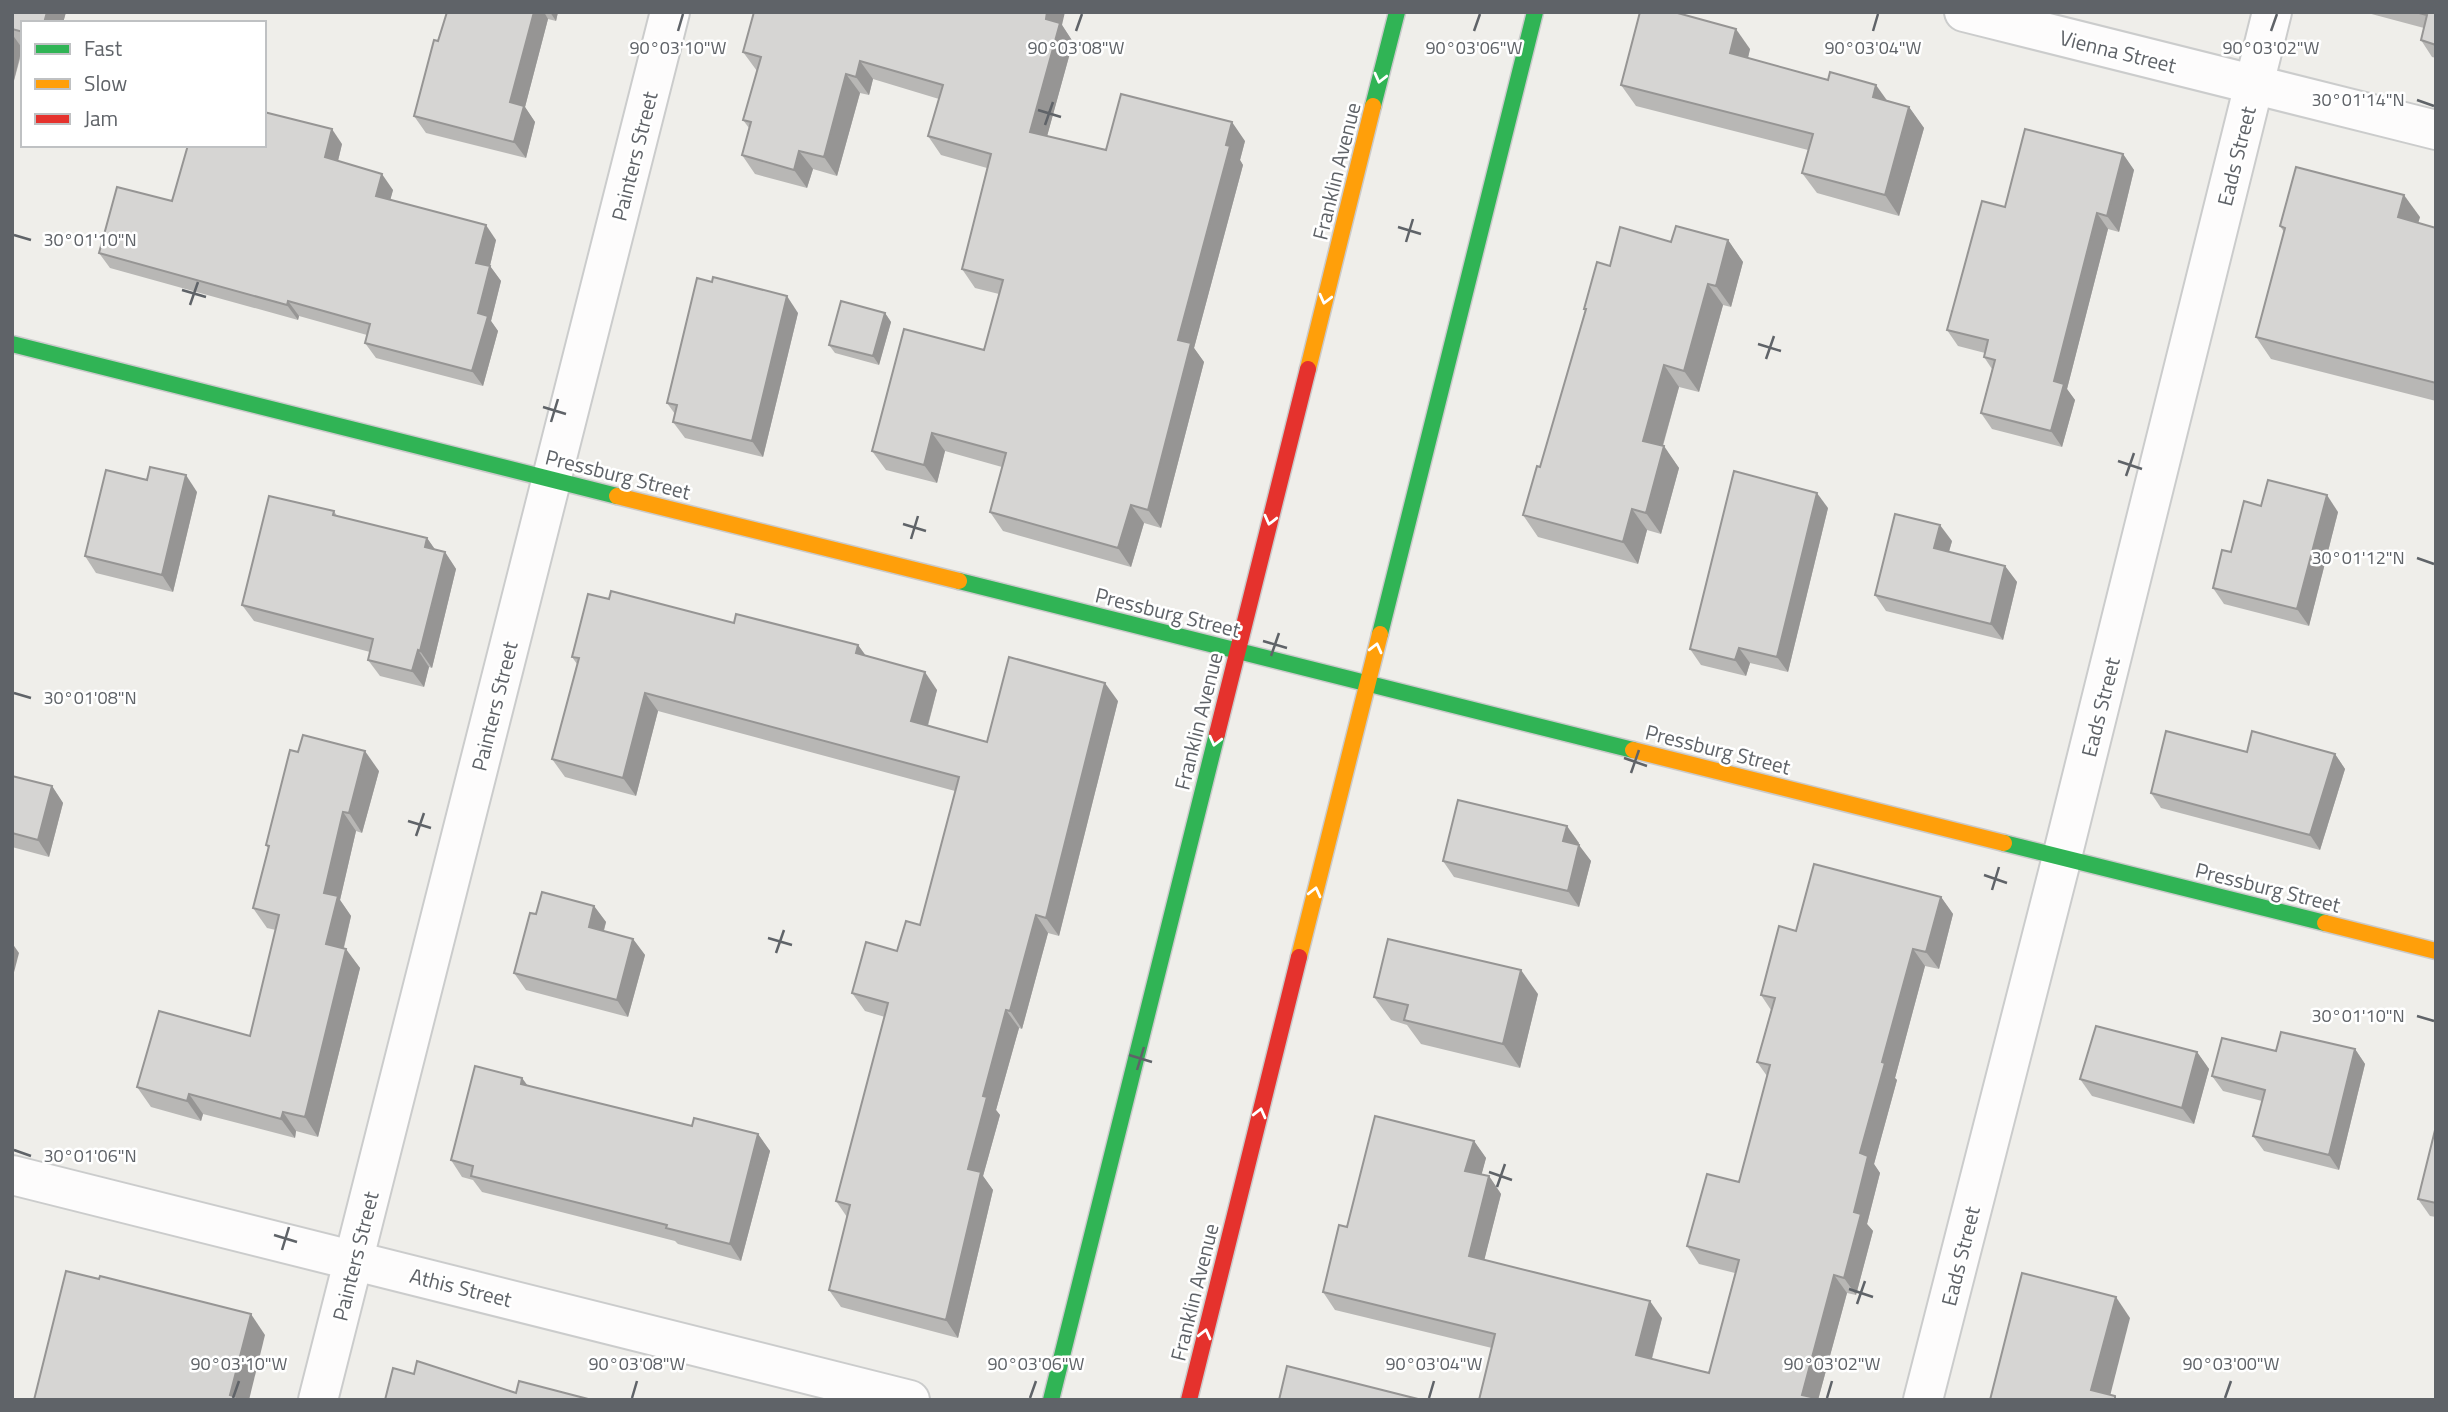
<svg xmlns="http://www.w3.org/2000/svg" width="2448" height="1412" font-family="'Titillium Web',sans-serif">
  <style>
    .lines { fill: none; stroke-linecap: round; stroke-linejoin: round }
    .street-casing { stroke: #cbcccc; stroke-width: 42 }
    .fast-casing { stroke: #cacacb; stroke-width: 19 }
    .slow-casing { stroke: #cacacb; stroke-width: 19 }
    .jam-casing { stroke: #cacacb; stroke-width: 19 }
    .street { stroke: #fdfcfc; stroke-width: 38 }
    .fast { stroke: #30b455; stroke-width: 16 }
    .slow { stroke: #ff9f0a; stroke-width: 16 }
    .jam { stroke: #e5322d; stroke-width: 16 }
    .wall { fill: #b8b7b5 }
    .shaded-wall { fill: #969594 }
    .building { fill: #d6d5d3; stroke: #969594; stroke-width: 2 }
    .oneway { stroke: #fff }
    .ticks { fill: none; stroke: #5f6368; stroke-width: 2.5 }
    .labels { text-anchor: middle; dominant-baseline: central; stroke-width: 5; stroke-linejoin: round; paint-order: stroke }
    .street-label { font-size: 21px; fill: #5f6368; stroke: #fff }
    .ticks-label { font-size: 18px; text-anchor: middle; fill: #5f6368; stroke: #fff; stroke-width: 5; stroke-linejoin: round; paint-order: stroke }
  </style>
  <rect width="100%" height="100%" fill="#efeeea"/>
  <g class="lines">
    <defs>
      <g id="street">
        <path d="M1964,12l472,118"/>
        <path d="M12,1175l898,225"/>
        <path d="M318,1400l352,-1388"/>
        <path d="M1923,1400l139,-543 210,-845"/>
      </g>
      <g id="fast">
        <path d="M1373,106l24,-94"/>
        <path d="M12,344l605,152"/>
        <path d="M959,581l674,169"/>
        <path d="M1380,634l155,-622"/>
        <path d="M2004,843l321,80"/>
        <path d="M1051,1400l166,-666"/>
      </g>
      <g id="slow">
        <path d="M1308,369l65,-263"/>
        <path d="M617,496l342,85"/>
        <path d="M1633,750l371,93"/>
        <path d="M2325,923l111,28"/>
        <path d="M1299,957l81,-323"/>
      </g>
      <g id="jam">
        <path d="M1217,734l91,-365"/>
        <path d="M1189,1400l110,-443"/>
      </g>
    </defs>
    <use href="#street" class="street-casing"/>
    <use href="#fast" class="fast-casing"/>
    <use href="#slow" class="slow-casing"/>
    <use href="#jam" class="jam-casing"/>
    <use href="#street" class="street"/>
    <use href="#fast" class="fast"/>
    <use href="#slow" class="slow"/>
    <use href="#jam" class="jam"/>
  </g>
  <g class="wall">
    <path d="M12,12h54l-3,11h-40v25l-11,40z"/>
    <path d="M447,12h111l-2,9 -8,-2 -23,88 10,15 -9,36 -100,-25 -12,-17z"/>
    <path d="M2364,12h72v46l-4,-1 -11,-17 3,-12z"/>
    <path d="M1062,25l11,17 -26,94 59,14 139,-9 -5,19 3,5 -49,183 10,14 -43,166 -17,-5 -13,44 -128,-36 -13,-19 12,-45 -57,-16 -8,32 -51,-13 -14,-19 112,-101 15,-56 -24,-6 -13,-19 25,-101 -46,-13 -13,-19 11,-37 -66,-20 -4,16 -9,-2 -23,83 -24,-7 -6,19 -52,-14 -13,-19 7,-27 -6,-8 14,-49 -14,-19z"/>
    <path d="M1750,49l-2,9 161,49 15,21 -25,88 -82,-23 -15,-20 6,-23 -172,-44 -15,-21z"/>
    <path d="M342,144l-4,17 55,29 -3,10 106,40 -6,26 11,15 -10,40 7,10 -15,55 -107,-28 -11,-15 2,-8 -68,-19 -1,4 -188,-52 -11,-15 73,-52z"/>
    <path d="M2123,154l11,16 -15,62 -11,-3 -41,160 8,11 -13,47 -70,-18 -11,-16 11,-44 -8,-12 1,-4 -27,-7 -11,-16 58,-123z"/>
    <path d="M2420,217l-2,6 18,5v173l-165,-42 -15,-22 28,-105 -4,-6z"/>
    <path d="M1728,240l15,22 -12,45 -8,-2 -24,87 -20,-5 -16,59 16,22 -18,66 -14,-4 -9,34 -100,-27 -15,-22 17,-48 45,-156 -1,-2 87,-67z"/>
    <path d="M712,282l86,31 -35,144 -78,-19 -12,-16 2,-8 -8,-11z"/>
    <path d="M885,313l6,9 -12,43 -44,-12 -6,-8z"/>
    <path d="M197,492l-24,100 -77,-19 -11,-17z"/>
    <path d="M2261,506l77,6 -29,114 -85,-22 -11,-16 18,-36z"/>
    <path d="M1828,508l-40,164 -38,-9 -4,13 -45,-11 -11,-16z"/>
    <path d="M334,511l3,5 90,22 8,12 10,2 11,17 -24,99 -3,-1 -5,20 -44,-11 -12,-16 2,-8 -116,-31 -12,-16z"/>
    <path d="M1952,541l-3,11 56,14 12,16 -14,58 -117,-29 -11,-16z"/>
    <path d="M609,599l125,24 124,22 8,11 71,34 -9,36 59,16 131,-41 -59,235 -11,-3 -26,96 -3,-1 -23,82 4,5 -17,61 10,14 -35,148 -117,-31 -12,-17 18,-73 -11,-16 49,-184 -20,-6 -13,-18 45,-42 23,-26 35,-134 -297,-80 -22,85 -71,-19 -13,-18 25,-95 -5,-7z"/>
    <path d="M2247,752l88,2 10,15 -25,81 -159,-42 -10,-15z"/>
    <path d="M379,771l-17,62 -6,-2 -16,69 11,16 -7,32 16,20 -42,169 -22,-6 -1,7 -92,-24 -2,7 -50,-14 -14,-20 113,-51 26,-106 -9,-2 -14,-20 15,-60 -2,-3z"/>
    <path d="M12,776l40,10 11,17 -14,54 -37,-10z"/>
    <path d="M1579,843l-1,2 13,16 -12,46 -125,-30 -11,-16z"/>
    <path d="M1941,897l12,17 -14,55 -14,-3 -30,112 2,2 -23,84 6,9 -13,51 6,7 -17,64 -9,-2 -29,107 -326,-52 -157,-38 -12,-18 24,-65 127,-86 12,17 -5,17 8,1 12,18 -17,66 178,58 -10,41 57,14 26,-100 -36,-9 -12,-18 52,-64 28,-106 -10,-14 14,-52 -10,-15 35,-64z"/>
    <path d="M594,906l12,16 -2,9 29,8 12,16 -17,62 -102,-27 -12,-17 22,-59z"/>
    <path d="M1538,994l-18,74 -99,-24 -14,-19 -16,-5 -17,-23z"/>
    <path d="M2355,1049l10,15 -26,106 -75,-19 -11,-15 9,-35 -39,-10 -11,-15z"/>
    <path d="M2197,1052l12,17 -15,55 -102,-28 -12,-17z"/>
    <path d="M522,1078l6,8 164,40 66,8 12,17 -29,110 -63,-17 -3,-3 -193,-49 -9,-12 -11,-3 -11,-17z"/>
    <path d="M2436,1126v91l-6,-1 -12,-17z"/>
  </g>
  <g class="shaded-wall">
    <path d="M47,12h19l-3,11h-19z"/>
    <path d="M534,12h10l4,7 -23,88 10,15 -9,36 -12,-16 -4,-40z"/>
    <path d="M550,12h8l-2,9z"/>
    <path d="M1047,12h18l-3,13 11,17 -30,109 -13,-19z"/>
    <path d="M1736,29l14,20 -6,25 -14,-21z"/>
    <path d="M12,34l10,14 -10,40z"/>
    <path d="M860,61l13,18 -4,16 -13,-18z"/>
    <path d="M846,74l14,19 -23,83 -13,-19z"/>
    <path d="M1876,85l15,21 -18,-9z"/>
    <path d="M1909,107l15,21 -25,88 -14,-21z"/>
    <path d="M1232,122l13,19 -5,19 3,5 -49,183 10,14 -43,166 -13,-18 30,-170z"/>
    <path d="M332,129l10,15 -7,29 -10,-16z"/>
    <path d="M799,151l14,18 -6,19 -13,-18z"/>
    <path d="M2123,154l11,16 -15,62 -12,-16z"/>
    <path d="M382,174l11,16 -6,22 -11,-16z"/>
    <path d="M2404,195l16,22 -7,22 -15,-22z"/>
    <path d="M2097,213l11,16 -41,160 8,11 -13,47 -11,-16 3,-50z"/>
    <path d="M486,225l10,15 -9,38 -11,-15z"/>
    <path d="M1728,240l15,22 -12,45 -15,-21z"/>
    <path d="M490,266l11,15 -10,40 7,10 -15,55 -11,-15 6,-58z"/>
    <path d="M1708,284l15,21 -24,87 -15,-21z"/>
    <path d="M787,296l11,17 -35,144 -11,-16z"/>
    <path d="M288,301l11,15 -1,4 -11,-15z"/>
    <path d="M885,313l6,9 -12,43 -6,-9z"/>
    <path d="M1664,365l15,22 -21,75 -15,-21z"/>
    <path d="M932,433l13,18 -8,32 -13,-18z"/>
    <path d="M1664,446l15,22 -18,66 -15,-21z"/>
    <path d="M186,475l11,17 -24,100 -11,-17z"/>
    <path d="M1817,493l11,15 -40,164 -11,-15z"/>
    <path d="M2327,495l11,17 -29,114 -12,-17z"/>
    <path d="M1131,505l13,18 -13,44 -13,-19z"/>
    <path d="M1632,509l15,21 -9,34 -15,-22z"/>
    <path d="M1940,525l12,16 -7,24 -11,-17z"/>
    <path d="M427,538l12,17 -14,-8z"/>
    <path d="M445,552l11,17 -24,99 -12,-17z"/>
    <path d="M2005,566l12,16 -14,58 -12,-16z"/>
    <path d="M858,645l13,18 -15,-10z"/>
    <path d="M1739,648l11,15 -4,13 -11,-16z"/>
    <path d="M418,650l11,17 -5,20 -12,-16z"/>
    <path d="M925,672l12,18 -13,49 -13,-18z"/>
    <path d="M1105,683l13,18 -59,235 -13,-18z"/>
    <path d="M645,693l13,18 -22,85 -13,-18z"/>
    <path d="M365,751l14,20 -17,62 -13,-20z"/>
    <path d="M2335,754l10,15 -25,81 -10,-15z"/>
    <path d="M52,786l11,17 -14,54 -11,-17z"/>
    <path d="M343,812l13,19 -16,69 11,16 -11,47 -14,-19 -2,-51z"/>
    <path d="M1567,826l12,17 -4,14 -12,-16z"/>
    <path d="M1579,845l12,16 -12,46 -11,-16z"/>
    <path d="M1941,897l12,17 -14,55 -13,-17z"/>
    <path d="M594,906l12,16 -6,21 -11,-16z"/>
    <path d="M1036,915l12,18 -26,96 -12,-18z"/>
    <path d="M633,939l12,16 -17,62 -11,-17z"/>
    <path d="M12,943l7,10 -7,27z"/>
    <path d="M346,949l14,19 -42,169 -13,-20z"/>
    <path d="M1913,949l12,17 -30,112 2,2 -23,84 6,9 -13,51 6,7 -17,64 -12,-17 10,-66 6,-59 22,-91z"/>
    <path d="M1521,970l17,24 -18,74 -17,-24z"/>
    <path d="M1006,1010l13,18 -23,82 4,5 -17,61 10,14 -35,148 -12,-18 22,-151 15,-73z"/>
    <path d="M2355,1049l10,15 -26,106 -10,-15z"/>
    <path d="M2197,1052l12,17 -15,55 -12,-16z"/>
    <path d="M522,1078l12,17 -13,-11z"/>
    <path d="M189,1094l14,20 -2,7 -14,-20z"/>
    <path d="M283,1112l13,19 -1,7 -14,-19z"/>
    <path d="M758,1134l12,17 -29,110 -11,-17z"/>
    <path d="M1474,1141l12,17 -8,30 -13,-17z"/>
    <path d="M1489,1176l12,18 -20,79 -12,-17z"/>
    <path d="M1834,1275l13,18 -29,107h-13l-3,-5z"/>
    <path d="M2116,1297l14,21 -21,82 -18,-10z"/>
    <path d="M1650,1301l12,17 -14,55 -12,-18z"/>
    <path d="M251,1314l14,21 -16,65h-16l-3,-5z"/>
  </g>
  <g class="building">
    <path d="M12,12h35l-3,11h-21v9l-11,-3z"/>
    <path d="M447,12h87l-24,90 14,4 -10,36 -100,-26 20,-76 4,1z"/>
    <path d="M754,12h293l-1,7 14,4 -30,109 76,18 15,-56 111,28 -6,23 4,1 -52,194 13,3 -43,167 -17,-5 -13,43 -128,-36 16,-59 -74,-20 -8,32 -52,-14 32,-122 80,21 19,-70 -41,-11 29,-115 -63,-18 15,-51 -83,-24 -4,16 -10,-3 -22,83 -25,-6 -5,19 -52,-15 9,-33 -8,-2 18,-63 -18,-5z"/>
    <path d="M1640,12h34l62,17 -6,24 98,27 2,-8 46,13 -3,12 36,10 -24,88 -83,-22 11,-39 -192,-49z"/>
    <path d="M2415,12h21v33l-15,-5 6,-25z"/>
    <path d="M264,112l68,17 -7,28 57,17 -6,22 110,29 -10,38 14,3 -12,47 10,3 -16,55 -107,-28 5,-19 -82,-23 -1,4 -188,-52 18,-66 55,14 16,-56h76z"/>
    <path d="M2025,129l98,25 -16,62 -10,-3 -43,168 10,3 -13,47 -70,-18 14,-53 -11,-3 4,-17 -41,-10 35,-129 23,6z"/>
    <path d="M2296,167l108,28 -6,22 38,11v155l-180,-46 29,-109 -5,-2z"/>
    <path d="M1676,226l52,14 -12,46 -8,-2 -24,87 -20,-6 -21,76 21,5 -18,67 -14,-4 -9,33 -100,-27 14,-49 3,1 46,-158h-2l13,-47 13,4 10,-39 51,15z"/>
    <path d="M713,277l74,19 -35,145 -79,-19 4,-17 -10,-2 30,-125 15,4z"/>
    <path d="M841,301l44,12 -12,43 -44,-11z"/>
    <path d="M150,467l36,8 -24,100 -77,-19 21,-86 41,10z"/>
    <path d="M1734,471l83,22 -40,164 -38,-9 -4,12 -45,-11z"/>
    <path d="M2268,480l59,15 -30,114 -84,-21 9,-38 9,2 13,-51 17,5z"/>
    <path d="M269,496l65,15 -1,4 94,23 -2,9 20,5 -25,99 -2,-1 -6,21 -44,-11 5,-21 -131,-34z"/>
    <path d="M1895,514l45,11 -6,23 71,18 -14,58 -116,-29z"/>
    <path d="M611,591l123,32 2,-9 122,31 -2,8 69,19 -14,49 76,21 22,-85 96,26 -59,235 -10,-3 -26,96 -4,-1 -23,86 4,1 -19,72 13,3 -35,148 -117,-30 21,-85 -14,-4 52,-198 -36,-10 14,-51 31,9 9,-30 14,4 39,-148 -314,-84 -22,85 -71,-19 27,-101 -7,-1 16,-63 21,5z"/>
    <path d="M2166,731l81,21 5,-21 83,23 -25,81 -159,-42z"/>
    <path d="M303,735l62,16 -16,62 -6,-1 -19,81 14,3 -12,48 20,5 -41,168 -22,-5 -2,7 -92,-25 -2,7 -50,-14 22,-76 91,25 29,-121 -26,-7 16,-62 -3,-1 24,-95 8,2z"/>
    <path d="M12,776l40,10 -14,54 -26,-7z"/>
    <path d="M1458,800l109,26 -4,15 16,4 -11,46 -125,-30z"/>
    <path d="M1814,864l127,33 -15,55 -13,-3 -31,113 3,1 -25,90 8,3 -14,56 7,2 -17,64 -10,-3 -32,120 9,2v3h-332l16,-66 -172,-42 16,-67 8,2 28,-111 99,25 -9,30 24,5 -20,80 181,45 -14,54 73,18 30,-113 -52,-14 20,-72 32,8 31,-117 -13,-3 18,-64 -14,-3 18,-69 17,5z"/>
    <path d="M542,892l52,14 -5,21 44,12 -16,61 -103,-27 16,-60 6,1z"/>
    <path d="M1388,939l133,31 -18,74 -99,-24 4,-15 -34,-8z"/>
    <path d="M2096,1026l101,26 -15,56 -102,-29z"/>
    <path d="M2281,1032l74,17 -26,106 -76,-19 12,-46 -53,-14 10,-38 54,13z"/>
    <path d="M475,1066l47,12 -1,6 171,42 2,-8 64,16 -28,110 -64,-16 1,-3 -196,-49 2,-10 -22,-6z"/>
    <path d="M2436,1126v77l-18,-4z"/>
    <path d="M66,1271l33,8 1,-3 151,38 -21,81 13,4v1h-209z"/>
    <path d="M2022,1273l94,24 -25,93 24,6v4h-125z"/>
    <path d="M417,1361l99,32 3,-12 73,19h-207l8,-32 21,6z"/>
    <path d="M1287,1366l135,34h-143z"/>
  </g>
  <defs><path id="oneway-chevron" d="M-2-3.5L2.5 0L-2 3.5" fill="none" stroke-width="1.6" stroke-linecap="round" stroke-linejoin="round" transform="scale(1.75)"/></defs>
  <g class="oneway">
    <use href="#oneway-chevron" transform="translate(1380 78) rotate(104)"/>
    <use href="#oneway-chevron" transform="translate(1325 299) rotate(104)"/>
    <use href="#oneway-chevron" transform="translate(1270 520) rotate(104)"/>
    <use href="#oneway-chevron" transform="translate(1376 648) rotate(-76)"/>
    <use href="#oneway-chevron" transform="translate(1215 741) rotate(104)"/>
    <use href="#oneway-chevron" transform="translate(1315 892) rotate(-76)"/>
    <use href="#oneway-chevron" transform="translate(1260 1113) rotate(-76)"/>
    <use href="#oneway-chevron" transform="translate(1205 1334) rotate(-76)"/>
  </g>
  <path class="ticks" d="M678,31l5,-17M1076,31l6,-17M1474,31l6,-17M1873,31l5,-17M2271,31l6,-17M2417,100l17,6M1038,110l23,7M1045,125l8,-23M1398,227l23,7M14,235l17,5M1406,242l7,-23M182,290l24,7M190,305l8,-23M1758,344l23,7M1766,359l8,-23M543,407l23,7M551,422l7,-23M2118,461l24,8M2126,476l8,-23M903,524l23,7M911,539l7,-23M2417,558l17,6M1263,641l24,7M1271,656l8,-23M14,693l17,5M1624,758l23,8M1631,773l8,-23M408,821l23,7M416,836l8,-23M1984,875l23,8M1992,890l7,-23M768,938l24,7M776,953l8,-23M2417,1016l17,5M1129,1055l23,7M1137,1070l7,-23M14,1150l17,6M1489,1172l23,8M1497,1187l8,-23M274,1235l23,7M282,1250l7,-23M1849,1289l24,8M1857,1304l8,-23M233,1398l6,-17M632,1398l5,-17M1030,1398l6,-17M1429,1398l5,-17M1827,1398l5,-17M2225,1398l6,-17"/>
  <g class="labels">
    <g class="street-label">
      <text transform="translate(2118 51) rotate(14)">Vienna Street</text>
      <text transform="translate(634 156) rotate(-76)">Painters Street</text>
      <text transform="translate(2236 156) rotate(-76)">Eads Street</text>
      <text transform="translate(1336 171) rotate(-76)">Franklin Avenue</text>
      <text transform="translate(618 474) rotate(14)">Pressburg Street</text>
      <text transform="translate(1168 612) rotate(14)">Pressburg Street</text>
      <text transform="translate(494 706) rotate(-76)">Painters Street</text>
      <text transform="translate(2100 707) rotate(-76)">Eads Street</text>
      <text transform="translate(1198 721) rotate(-76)">Franklin Avenue</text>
      <text transform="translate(1718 749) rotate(14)">Pressburg Street</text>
      <text transform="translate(2268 887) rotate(14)">Pressburg Street</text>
      <text transform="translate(355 1256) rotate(-76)">Painters Street</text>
      <text transform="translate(1960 1256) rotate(-76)">Eads Street</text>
      <text transform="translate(461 1287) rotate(14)">Athis Street</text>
      <text transform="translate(1194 1292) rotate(-76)">Franklin Avenue</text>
    </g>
  </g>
  <g class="ticks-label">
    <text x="678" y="54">90°03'10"W</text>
    <text x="1076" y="54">90°03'08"W</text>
    <text x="1474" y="54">90°03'06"W</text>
    <text x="1873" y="54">90°03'04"W</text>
    <text x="2271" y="54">90°03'02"W</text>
    <text x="2358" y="106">30°01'14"N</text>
    <text x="90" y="246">30°01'10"N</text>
    <text x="2358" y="564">30°01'12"N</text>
    <text x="90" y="704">30°01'08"N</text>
    <text x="2358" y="1022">30°01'10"N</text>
    <text x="90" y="1162">30°01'06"N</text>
    <text x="239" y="1370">90°03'10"W</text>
    <text x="637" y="1370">90°03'08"W</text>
    <text x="1036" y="1370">90°03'06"W</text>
    <text x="1434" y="1370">90°03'04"W</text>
    <text x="1832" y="1370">90°03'02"W</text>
    <text x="2231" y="1370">90°03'00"W</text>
  </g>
  <rect width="2448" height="1412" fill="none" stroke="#5f6368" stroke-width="28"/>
  <rect x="21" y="21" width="245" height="126" fill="#ffffff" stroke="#bfc1c3" stroke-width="2"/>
  <rect x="35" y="44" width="35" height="10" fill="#30b455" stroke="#bfc1c3" stroke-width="2"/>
  <text x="84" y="56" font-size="21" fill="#5f6368">Fast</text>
  <rect x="35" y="79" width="35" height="10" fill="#ff9f0a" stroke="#bfc1c3" stroke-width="2"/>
  <text x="84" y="91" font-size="21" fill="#5f6368">Slow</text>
  <rect x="35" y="114" width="35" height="10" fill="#e5322d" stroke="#bfc1c3" stroke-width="2"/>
  <text x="84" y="126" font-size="21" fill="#5f6368">Jam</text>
</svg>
